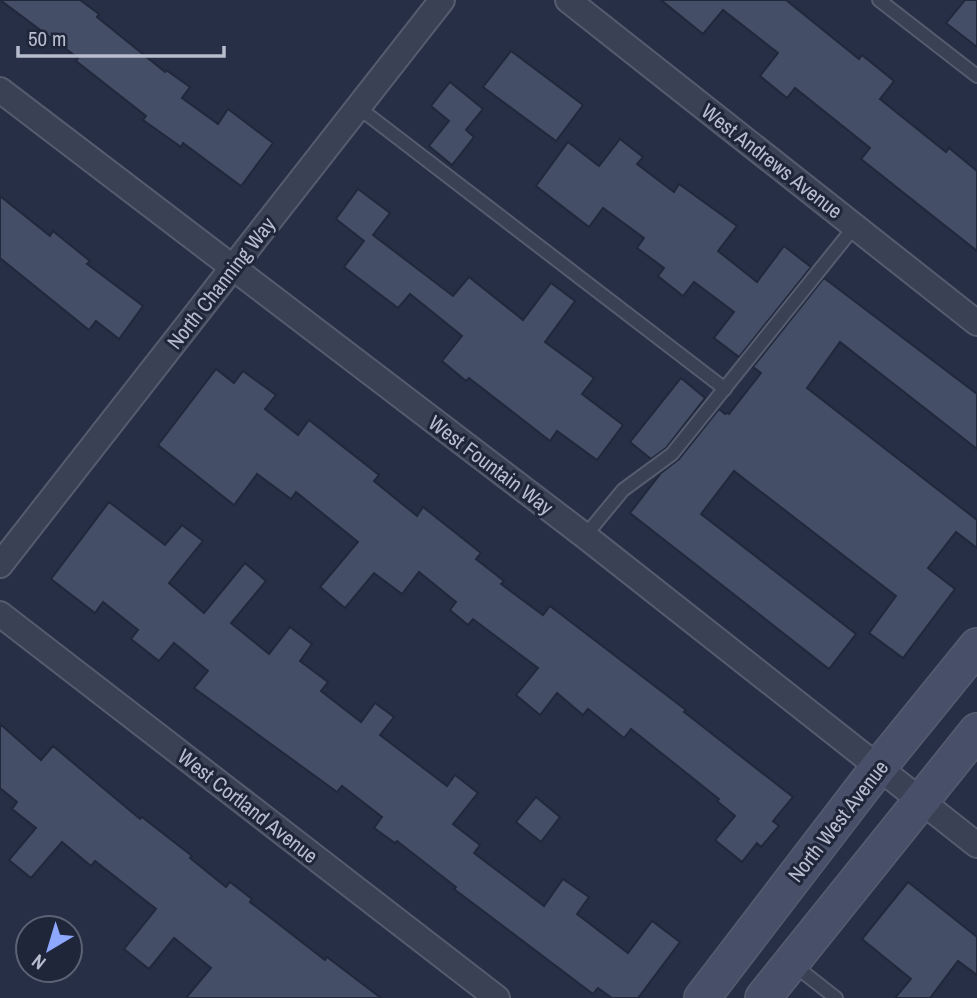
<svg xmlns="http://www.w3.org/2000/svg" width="977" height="998" font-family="'Archivo Narrow',sans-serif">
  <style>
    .building { fill: #454e67; stroke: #21283c; stroke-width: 2 }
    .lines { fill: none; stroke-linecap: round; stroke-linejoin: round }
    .service-casing { stroke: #565c6f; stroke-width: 16 }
    .minor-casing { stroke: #565c6f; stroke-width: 28 }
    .secondary-casing { stroke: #565c6f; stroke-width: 38 }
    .service { stroke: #3b4155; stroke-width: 12 }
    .minor { stroke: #3b4155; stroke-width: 24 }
    .secondary { stroke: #484f68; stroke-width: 35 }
    .labels { text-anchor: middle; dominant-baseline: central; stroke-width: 6; stroke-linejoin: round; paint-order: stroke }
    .street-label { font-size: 21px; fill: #b8bdce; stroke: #1f263a }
  </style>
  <rect width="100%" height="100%" fill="#262f45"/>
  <g class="building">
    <path d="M0,0h80l19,14 -2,3 68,55 1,-2 24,17 -8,11 36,26 10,-15 45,34 -32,43 -58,-43 -2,4 -38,-27 3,-4 -70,-55 2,-3z"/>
    <path d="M661,0h125l73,59 3,-4 32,26 -14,18 66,53 3,-4 28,23v80l-116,-92 9,-11 -75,-60 -8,10 -27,-22 18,-23 -55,-43 -20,24z"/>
    <path d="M965,0h12v47l-31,-24z"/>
    <path d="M511,51l72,54 -27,36 -73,-54z"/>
    <path d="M450,82l33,27 -17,21 8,7 -22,28 -23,-19 20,-25 -18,-15z"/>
    <path d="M620,139l23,18 -6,7 37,28 5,-8 58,42 -19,25 39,31 27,-36 27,21 -72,90 -25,-19 20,-26 -40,-30 -11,14 -25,-20 6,-8 -27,-20 7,-10 -41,-30 -14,19 -53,-41 32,-44 31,24z"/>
    <path d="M358,189l32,24 -17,22 80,61 16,-19 54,43 28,-37 24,18 -30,41 49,36 -12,16 41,31 -26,35 -40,-29 -7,10 -81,-63 -3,3 -24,-20 20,-25 -52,-42 -12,14 -54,-41 20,-26 -28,-22z"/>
    <path d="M0,196l50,40 3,-5 37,30 -3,3 56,42 -24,33 -23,-18 -7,9 -89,-72z"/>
    <path d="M824,278l153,116v55l-137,-107 -33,46 170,132v28l-21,-16 -28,36 27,21 -52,69 -34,-25 27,-37 -162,-125 -33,43 155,120 -27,35 -199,-156 31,-40 18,-14 40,-50 6,5 2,-1 2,1 32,-41 -8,-6z"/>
    <path d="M216,369l18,14 9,-12 33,24 -11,14 33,26 11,-15 70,55 -5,6 43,35 6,-9 58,46 -5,6 28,22 -3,3 42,31 7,-9 136,104 -2,2 109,85 -20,24 6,5 -18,21 -4,-4 -15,19 -27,-22 20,-24 -18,-15 2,-2 -88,-70 -7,9 -36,-29 -5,6 -26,-22 -17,22 -24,-20 22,-27 -65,-49 -5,6 -18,-15 6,-8 -37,-30 -17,22 -28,-21 -29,35 -25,-21 38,-45 -62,-50 -5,7 -34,-25 -23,31 -76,-60z"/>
    <path d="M681,378l24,20 -39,50 -15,11 -21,-17z"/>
    <path d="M109,502l56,43 17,-20 21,16 -34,42 35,30 41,-50 21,18 -35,42 38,31 21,-27 22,17 -12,17 28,21 -7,9 40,31 14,-19 19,14 -14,18 67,51 8,-11 23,18 -25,31 27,21 -6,8 70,53 19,-27 26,18 -12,17 51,39 24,-32 28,21 -42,56h-26l-14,-10 -5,6 -139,-105 2,-2 -59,-46 -2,2 -21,-15 8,-11 -40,-31 -5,6 -143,-104 14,-17 -34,-28 -15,18 -28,-22 7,-9 -35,-28 -8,11 -44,-34z"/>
    <path d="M0,724l41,36 12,-14 87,73 2,-2 50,39 -2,2 36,29 4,-5 22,17 -2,3 75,58 2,-3 54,41h-195l25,-30 -37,-30 -25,31 -25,-20 32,-40 -61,-48 -4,5 -29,-24 -31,36 -22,-18 27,-32 -24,-19 5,-7 -17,-14z"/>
    <path d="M536,797l24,20 -19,25 -25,-20z"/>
    <path d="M908,882l69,55v38l-19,-14 -28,37h-35l16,-19 -49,-40z"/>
  </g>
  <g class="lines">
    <defs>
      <g id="service">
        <path d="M879,0l98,76"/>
        <path d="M359,108l366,281"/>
        <path d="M585,536l38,-46 49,-36 183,-228"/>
        <path d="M794,965l42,33"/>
      </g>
      <g id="minor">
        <path d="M568,0l409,323"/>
        <path d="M0,90l585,446 392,309"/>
        <path d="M0,565l442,-565"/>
        <path d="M0,614l497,384"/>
      </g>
      <g id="secondary">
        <path d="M702,998l176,-230 99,-122"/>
        <path d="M763,998l214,-267"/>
      </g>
    </defs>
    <use href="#service" class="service-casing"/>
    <use href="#minor" class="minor-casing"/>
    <use href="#secondary" class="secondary-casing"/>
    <use href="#service" class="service"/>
    <use href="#minor" class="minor"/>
    <use href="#secondary" class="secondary"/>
  </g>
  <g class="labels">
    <g class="street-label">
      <text transform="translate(772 161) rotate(38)">West Andrews Avenue</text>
      <text transform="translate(221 283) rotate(-52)">North Channing Way</text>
      <text transform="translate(491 465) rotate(37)">West Fountain Way</text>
      <text transform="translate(248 806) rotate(38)">West Cortland Avenue</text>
      <text transform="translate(838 821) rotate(-52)">North West Avenue</text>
    </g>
  </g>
  <g transform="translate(49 949) rotate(218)"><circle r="33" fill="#1f263a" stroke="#5c6275" stroke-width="2"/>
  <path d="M0-5L12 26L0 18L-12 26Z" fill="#8da8fe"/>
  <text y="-10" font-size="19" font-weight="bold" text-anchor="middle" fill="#b8bdce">N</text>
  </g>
  <path d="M18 46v10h206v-10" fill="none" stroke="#b8bdce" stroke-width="3.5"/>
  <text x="28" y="46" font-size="21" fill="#b8bdce" stroke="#1f263a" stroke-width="5" paint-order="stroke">50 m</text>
</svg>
